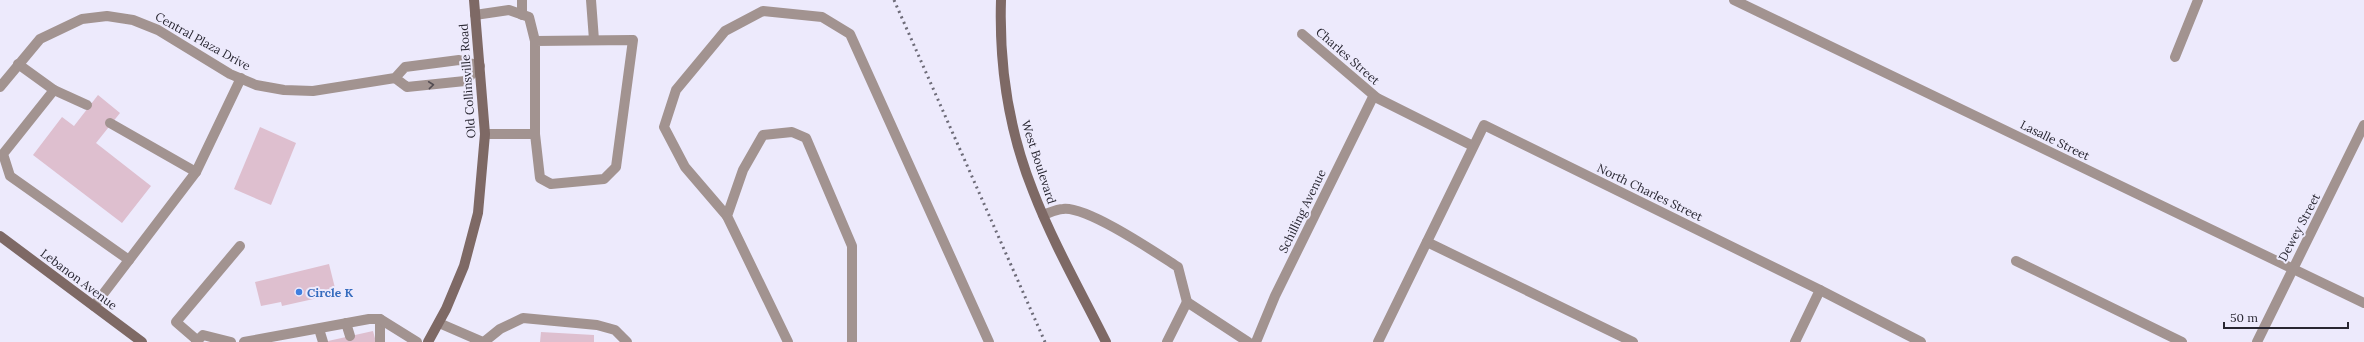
<svg xmlns="http://www.w3.org/2000/svg" width="2364" height="342" font-family="Lora,serif">
  <style>
    .building { fill: #debfcf }
    .lines { fill: none; stroke-linecap: round; stroke-linejoin: round }
    .lane { stroke: #a29390; stroke-width: 10 }
    .street { stroke: #a29390; stroke-width: 10 }
    .secondary { stroke: #7e6965; stroke-width: 10 }
    .rail { stroke: #6d6b78; stroke-width: 3; stroke-dasharray: 2 4; stroke-linecap: butt }
    .oneway { stroke: #534c52 }
    .shop-dot { fill: #3f7fe0; stroke: #edeafc; stroke-width: 1.5 }
    .labels { text-anchor: middle; dominant-baseline: central; stroke-width: 4; stroke-linejoin: round; paint-order: stroke }
    .street-label { font-size: 12px; fill: #282631; stroke: #edeafc }
    .shop-label { font-size: 12px; font-weight: bold; fill: #366cbe; stroke: #edeafc; text-anchor: start }
  </style>
  <rect width="100%" height="100%" fill="#edeafc"/>
  <g class="building">
    <path d="M98,95l22,18 -24,30 55,43 -29,37 -89,-68 29,-38 12,9z"/>
    <path d="M260,127l36,16 -25,62 -37,-16z"/>
    <path d="M329,264l6,24 -18,5 1,5 -36,8 -1,-4 -20,4 -6,-24z"/>
    <path d="M373,331l3,11h-48v-1z"/>
    <path d="M541,332l53,3v7h-54z"/>
  </g>
  <g class="lines">
    <g class="lane">
      <path d="M522,0v15"/>
      <path d="M591,0l3,40"/>
      <path d="M475,15l34,-5 20,7 6,24"/>
      <path d="M2175,57l23,-57"/>
      <path d="M18,64l36,26 -51,64 7,22 119,84"/>
      <path d="M54,90l33,15"/>
      <path d="M110,123l86,49"/>
      <path d="M485,134h50l5,44 11,6 53,-5 12,-12 17,-127 -98,1v93"/>
      <path d="M1043,215c6,-2 14,-6 20,-6 24,-3 93,44 115,58l9,35"/>
      <path d="M727,216l-42,-49 -21,-40 12,-37 49,-59 38,-20 59,6 28,17 139,308"/>
      <path d="M1427,242l206,100"/>
      <path d="M2016,261l166,81"/>
      <path d="M94,306l102,-134 45,-94"/>
      <path d="M380,319v23"/>
      <path d="M346,323l4,13"/>
      <path d="M439,323l44,19"/>
      <path d="M319,329l4,13"/>
      <path d="M198,341l-22,-19 64,-76"/>
      <path d="M196,342l7,-7 28,7"/>
      <path d="M244,342l125,-23h11l37,23"/>
      <path d="M484,342l16,-13 23,-11 74,7 18,5 12,12"/>
      <path d="M788,342l-61,-126 16,-46 20,-35 29,-3 14,6 46,108v96"/>
      <path d="M1167,342l20,-40 61,40"/>
    </g>
    <g class="street">
      <path d="M1734,0l630,303"/>
      <path d="M1302,34l75,64 96,48"/>
      <path d="M0,87l40,-48 42,-20 25,-3 26,4 25,10 72,44 26,11 28,5 29,1 82,-13 10,-11 54,-7 21,6 -15,15 -58,6 -12,-9"/>
      <path d="M1256,342l19,-46 98,-199 4,1"/>
      <path d="M1378,342l106,-217 336,165 101,52"/>
      <path d="M1795,342l25,-52"/>
      <path d="M2257,342l107,-217"/>
    </g>
    <g class="secondary">
      <path d="M1001,0c-2,65 8,131 32,191 20,52 48,101 73,151"/>
      <path d="M0,236l142,106"/>
      <path d="M428,342l18,-33 18,-43 14,-53 7,-79 -11,-134"/>
    </g>
    <path class="rail" d="M894,0l151,342"/>
  </g>
  <defs><path id="oneway-chevron" d="M-2-3.5L2.5 0L-2 3.5" fill="none" stroke-width="1.6" stroke-linecap="round" stroke-linejoin="round"/></defs>
  <use class="oneway" href="#oneway-chevron" transform="translate(431 85) rotate(-6)"/>
  <circle class="shop-dot" cx="299" cy="292" r="4"/>
  <g class="labels">
    <g class="street-label">
      <text transform="translate(203 41) rotate(29)">Central Plaza Drive</text>
      <text transform="translate(1348 56) rotate(41)">Charles Street</text>
      <text transform="translate(467 81) rotate(-94)">Old Collinsville Road</text>
      <text transform="translate(2055 140) rotate(26)">Lasalle Street</text>
      <text transform="translate(1039 162) rotate(72)">West Boulevard</text>
      <text transform="translate(1650 192) rotate(26)">North Charles Street</text>
      <text transform="translate(1302 211) rotate(-64)">Schilling Avenue</text>
      <text transform="translate(2299 227) rotate(-62)">Dewey Street</text>
      <text transform="translate(79 279) rotate(37)">Lebanon Avenue</text>
    </g>
    <g class="shop-label">
      <text x="307" y="292">Circle K</text>
    </g>
  </g>
  <path d="M2224 322v6h124v-6" fill="none" stroke="#282631" stroke-width="2"/>
  <text x="2230" y="322" font-size="12" fill="#282631" stroke="#edeafc" stroke-width="3" paint-order="stroke">50 m</text>
</svg>
